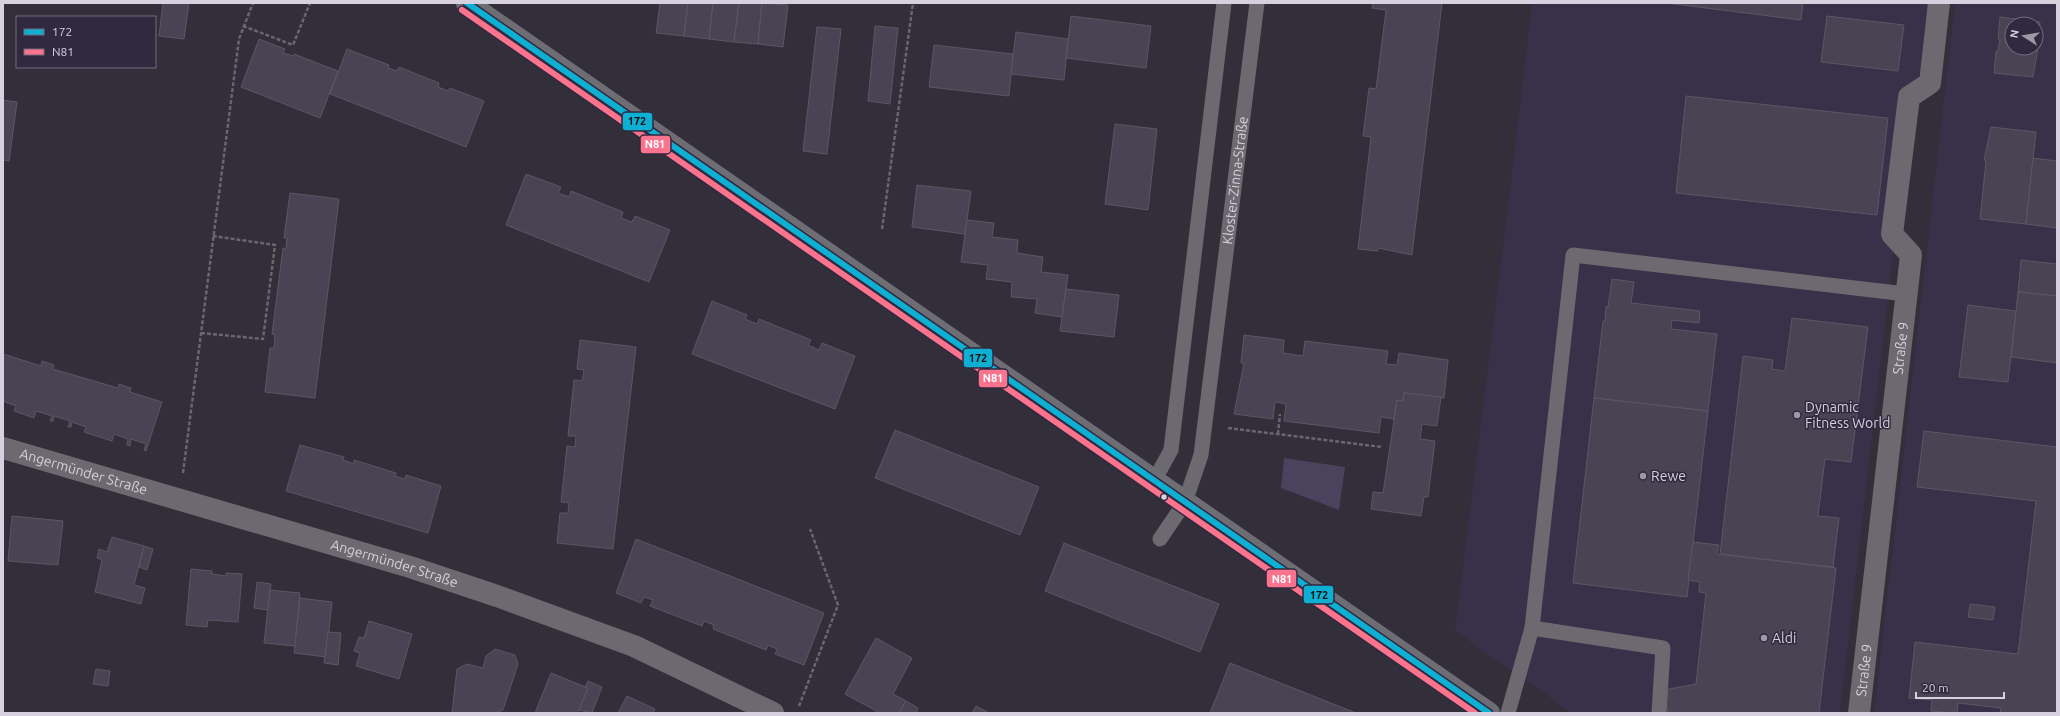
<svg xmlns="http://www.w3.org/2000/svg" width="2060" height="716" font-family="Ubuntu,sans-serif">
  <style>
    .built { fill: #39304a; fill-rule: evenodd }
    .green { fill: #4b435d }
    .building { fill: #494453; stroke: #5b5762; fill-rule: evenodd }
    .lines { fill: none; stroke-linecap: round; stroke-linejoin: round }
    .path { stroke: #69676d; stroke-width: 2.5; stroke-dasharray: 4 2; stroke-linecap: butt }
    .lane { stroke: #6c6a70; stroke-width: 15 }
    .street { stroke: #6c6a70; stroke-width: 22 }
    .secondary { stroke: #6e6d74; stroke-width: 22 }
    .bus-1-casing { stroke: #30293f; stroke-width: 9 }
    .bus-2-casing { stroke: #30293f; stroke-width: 9 }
    .bus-1 { stroke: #0dafd3; stroke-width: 6 }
    .bus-2 { stroke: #fc738d; stroke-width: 6 }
    .poi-dot { fill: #9c98a5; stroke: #30293f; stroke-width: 1.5 }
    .bus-dot { fill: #d5d1df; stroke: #30293f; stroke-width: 1.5 }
    .labels { text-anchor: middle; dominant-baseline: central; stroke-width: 3; stroke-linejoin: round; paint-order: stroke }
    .street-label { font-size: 14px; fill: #d5d1df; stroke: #30293f }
    .poi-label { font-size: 14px; fill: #d5d1df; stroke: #30293f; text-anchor: start }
    .line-badge { stroke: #30293f; stroke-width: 1.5 }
    .badge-label { font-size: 11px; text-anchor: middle; font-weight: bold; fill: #fff }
    .pale-badge-label { font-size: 11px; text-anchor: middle; font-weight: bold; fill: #111 }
  </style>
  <rect width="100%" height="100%" fill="#322e3a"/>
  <g class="built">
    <path d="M1532,3h399l-13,115 -9,-1 -69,596h-268l-117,-82 53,-424z"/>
    <path d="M1955,3h102v710h-183zM2012,24h24v24h-24z"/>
  </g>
  <path class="green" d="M1284,458l61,9 -6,43 -58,-22z"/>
  <g class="building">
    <path d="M163,3h26l-5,36 -25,-3z"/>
    <path d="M660,3h28l-4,33 -28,-3z"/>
    <path d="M688,3h25l-4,36 -25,-3z"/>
    <path d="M713,3h26l-5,39 -25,-3z"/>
    <path d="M739,3h23l-4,41 -24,-2z"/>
    <path d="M762,3l26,2 -5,42 -25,-3z"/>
    <path d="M1373,3h69l-30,252 -34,-7v3l-20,-2 13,-112 -8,-1 6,-48 7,1 10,-79 -14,-2z"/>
    <path d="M1666,3h137l-2,17z"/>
    <path d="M1071,16l80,10 -5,42 -80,-10z"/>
    <path d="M1827,16l77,9 -6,46 -77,-9z"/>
    <path d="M2000,17l40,5 -3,20h2l-6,35 -39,-4 2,-22h2l2,-12h-2zM2012,24h24v24h-24z"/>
    <path d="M875,26l23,2 -8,76 -22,-3z"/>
    <path d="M817,27l24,2 -14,125 -24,-3z"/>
    <path d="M1016,32l52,7 -4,41 -53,-6z"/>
    <path d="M259,39l26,10 -2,4 10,3 1,-2 44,17 -18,47 -79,-31z"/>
    <path d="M934,45l79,9 -4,42 -80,-9z"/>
    <path d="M347,49l42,16 -1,3 9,3 2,-4 40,16 -1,4 10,4 2,-3 34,13 -18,46 -136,-53z"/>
    <path d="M1686,96l202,22 -11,97 -201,-22z"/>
    <path d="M3,100l14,2 -8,59 -6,-1z"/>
    <path d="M1115,124l42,5 -9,81 -43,-6z"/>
    <path d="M1991,127l45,5 -10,92 -46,-5 6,-58 -2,-1z"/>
    <path d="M2033,158l24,3v67l-31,-4z"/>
    <path d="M526,174l35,13 -3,6 11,4 2,-6 52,21 -2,6 11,4 3,-6 35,14 -21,52 -143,-57z"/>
    <path d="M917,185l54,6 -6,43 -53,-7z"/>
    <path d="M290,193l49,6 -24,199 -50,-6 5,-44h4l1,-13 -3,-1 11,-86 3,1 1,-11h-3z"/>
    <path d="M967,220l27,3 -2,14 26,3 -1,13 26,4 -2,15 27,3 -6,42 -27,-4 2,-14 -26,-2 1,-15 -26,-3 2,-14 -27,-3z"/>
    <path d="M2021,260l36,4v32l-39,-4z"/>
    <path d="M1612,279l22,3 -3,21 69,8 -1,12 -27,-3 -1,9 46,5 -9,77 -114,-13 9,-77h2l1,-15 2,1z"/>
    <path d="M1066,289l53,6 -5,42 -54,-6z"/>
    <path d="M2018,292l39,4v67l-46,-6z"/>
    <path d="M712,301l35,14 -2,4 12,5 2,-5 52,21 -3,5 11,5 3,-7 33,13 -20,53 -143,-55z"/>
    <path d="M1968,305l48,6 -8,71 -49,-5z"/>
    <path d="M1792,318l76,9 -17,135 -26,-3 -7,57 21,2 -6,49 -113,-13 23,-198 30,4 -1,9 13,2z"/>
    <path d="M1244,335l40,5 -1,13 20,3 2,-15 83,10 -2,13 11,1 2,-12 49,7 -4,38 -40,-5 -1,8 -6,-1 -3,19 -13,-2 -2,16 -95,-12 2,-17 -11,-2 -2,17 -39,-5 10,-51h-3z"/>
    <path d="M580,340l56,7 -23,202 -56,-6 3,-30h8l1,-10 -8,-1 6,-56 8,1 1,-11h-8l6,-56 8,1 2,-11 -7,-1z"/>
    <path d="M3,354l38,12 1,-5 12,4 -1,4 65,19 1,-4 12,4 -1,4 32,10 -16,49 -2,-1 2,-6 -15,-5 -1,7 -3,-1 1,-6 -14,-5 -2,7 -28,-9 2,-5 -14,-5 -1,5h-3l2,-6 -16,-5 -1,5h-3l2,-5 -16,-5 -2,7 -20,-7 2,-5 -13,-5z"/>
    <path d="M1404,393l37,4 -4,29 -15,-2 -2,15 15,2 -7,56h-4l-3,19 -50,-7 2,-17 10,1 14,-93 6,1z"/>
    <path d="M1594,398l114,13 -21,186 -114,-14z"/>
    <path d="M895,430l144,57 -19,48 -145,-57z"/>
    <path d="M1924,431l133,16v266h-57l1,-5 -43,-5 -1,10h-3l-23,-2 1,-11 -23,-2 6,-56 103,12 18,-153 -119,-14z"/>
    <path d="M300,445l44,12 -1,3 11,4v-4l42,13 -1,3 10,3 1,-4 35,11 -13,47 -142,-42z"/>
    <path d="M12,516l51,5 -5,44 -50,-4z"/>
    <path d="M112,537l32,9 -10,39 11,3 -4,16 -46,-12 7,-32 -5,-2 2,-9 8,3z"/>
    <path d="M636,539l188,74 -20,52 -29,-11 2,-5 -9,-4 -2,5 -53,-21 1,-4 -10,-4 -2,5 -52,-20 3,-6 -9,-3 -3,6 -25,-10z"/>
    <path d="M1693,542l26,3 -2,9 119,14 -17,145h-151l-4,-23 32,-6 10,-91 -7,-1 1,-10 -12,-2z"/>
    <path d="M1064,543l155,61 -19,48 -155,-61z"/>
    <path d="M144,546l9,3 -6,21 -8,-3z"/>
    <path d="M191,569l21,2v3l14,2v-3l16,1 -4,48 -30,-2 -1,7 -21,-2z"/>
    <path d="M257,582l14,2 -3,26 -14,-2z"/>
    <path d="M270,590l30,3 -5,53 -31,-3z"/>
    <path d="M300,598l32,4 -6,55 -32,-4z"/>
    <path d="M1970,604l25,3 -2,13 -25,-3z"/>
    <path d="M369,621l43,13 -13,45 -43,-13 4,-13 -6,-2 5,-14 5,1z"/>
    <path d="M328,632l13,1 -3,32 -14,-2z"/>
    <path d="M876,638l36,20 -19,36 13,7 -7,12h-19l-35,-19z"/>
    <path d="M495,649l20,6 3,9 -15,46 -8,3h-43l5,-44 10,-5 16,4 3,-12z"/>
    <path d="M1230,663l126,50h-146z"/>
    <path d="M96,669l14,2 -2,15 -15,-2z"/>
    <path d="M551,673l37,15 -10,25h-43z"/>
    <path d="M588,681l14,6 -10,26 -13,-3 9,-22 -3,-1z"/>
    <path d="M627,696l28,13 -2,4h-35z"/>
    <path d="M906,701l12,7 -2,5h-17z"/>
    <path d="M976,706l13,7h-17z"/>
  </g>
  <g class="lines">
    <g class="path">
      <path d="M243,26l50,19 17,-42"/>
      <path d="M882,229l31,-226"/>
      <path d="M201,333l62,6 12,-94 -62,-9"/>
      <path d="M1228,428l154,19"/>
      <path d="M1278,434l2,-20"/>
      <path d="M183,473l56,-434 14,-36"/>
      <path d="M799,706l39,-101 -28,-76"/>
    </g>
    <g class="lane">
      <path d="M1154,481l17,-31 53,-447"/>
      <path id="s1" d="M1160,539l25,-37 16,-47 56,-452"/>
      <path d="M1532,628l131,20 -4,65"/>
      <path d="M1508,713l24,-85 41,-373 333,39"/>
    </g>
    <g class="street">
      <path id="s2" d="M3,448l407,119 87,29 137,50 139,67"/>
      <path id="s3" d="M1859,713l52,-458 -19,-21 17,-137 21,-14 9,-80"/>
    </g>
    <path class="secondary" d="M467,3l1022,710"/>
    <defs>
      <path id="bus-1" d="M467,3l1022,710"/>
      <path id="bus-2" d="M462,10l1013,703"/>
    </defs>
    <use href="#bus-1" class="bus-1-casing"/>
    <use href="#bus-2" class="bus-2-casing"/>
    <use href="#bus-1" class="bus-1"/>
    <use href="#bus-2" class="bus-2"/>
  </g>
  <g class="poi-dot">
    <circle cx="1797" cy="415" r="4"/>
    <circle cx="1643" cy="476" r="4"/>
    <circle cx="1764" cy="638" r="4"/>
  </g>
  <circle class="bus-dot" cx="1164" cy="497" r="3.5"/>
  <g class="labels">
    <g class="street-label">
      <text stroke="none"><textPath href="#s1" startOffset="371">Kloster-Zinna-Straße</textPath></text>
      <text stroke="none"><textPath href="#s3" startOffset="367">Straße 9</textPath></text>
      <text stroke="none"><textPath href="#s2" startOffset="84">Angermünder Straße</textPath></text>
      <text stroke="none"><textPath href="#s2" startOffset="408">Angermünder Straße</textPath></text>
      <text stroke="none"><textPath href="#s3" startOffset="43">Straße 9</textPath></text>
    </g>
    <g class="poi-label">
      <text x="1805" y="407">Dynamic<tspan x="1805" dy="16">Fitness World</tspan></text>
      <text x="1651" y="476">Rewe</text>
      <text x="1772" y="638">Aldi</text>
    </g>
  </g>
  <g class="line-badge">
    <rect x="622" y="112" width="31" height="19" rx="4" fill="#0dafd3"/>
    <rect x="640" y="135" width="31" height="19" rx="4" fill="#fc738d"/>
    <rect x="963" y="348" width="30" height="20" rx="4" fill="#0dafd3"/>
    <rect x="978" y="369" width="30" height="19" rx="4" fill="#fc738d"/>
    <rect x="1266" y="569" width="31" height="19" rx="4" fill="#fc738d"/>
    <rect x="1303" y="585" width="31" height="19" rx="4" fill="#0dafd3"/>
  </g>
  <g class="badge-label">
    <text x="655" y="148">N81</text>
    <text x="993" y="382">N81</text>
    <text x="1282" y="583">N81</text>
  </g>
  <g class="pale-badge-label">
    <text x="637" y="125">172</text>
    <text x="978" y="362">172</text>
    <text x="1319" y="599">172</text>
  </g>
  <rect width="2060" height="716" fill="none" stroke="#d5d1df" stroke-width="8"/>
  <rect x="16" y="16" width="140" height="52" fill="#30293f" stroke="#726c7f"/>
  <rect x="24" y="29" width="20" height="6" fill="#0dafd3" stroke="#726c7f"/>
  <text x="52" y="36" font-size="12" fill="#d5d1df">172</text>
  <rect x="24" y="49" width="20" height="6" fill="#fc738d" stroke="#726c7f"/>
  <text x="52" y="56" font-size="12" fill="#d5d1df">N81</text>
  <g transform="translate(2024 36) rotate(282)"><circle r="19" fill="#30293f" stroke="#726c7f"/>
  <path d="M0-3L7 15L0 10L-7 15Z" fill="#9c98a5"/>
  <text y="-6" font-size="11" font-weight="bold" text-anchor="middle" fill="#d5d1df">N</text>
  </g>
  <path d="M1916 692v6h88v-6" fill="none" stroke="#d5d1df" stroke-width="2"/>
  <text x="1922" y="692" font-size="12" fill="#d5d1df" stroke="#30293f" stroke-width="3" paint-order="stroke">20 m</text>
</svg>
